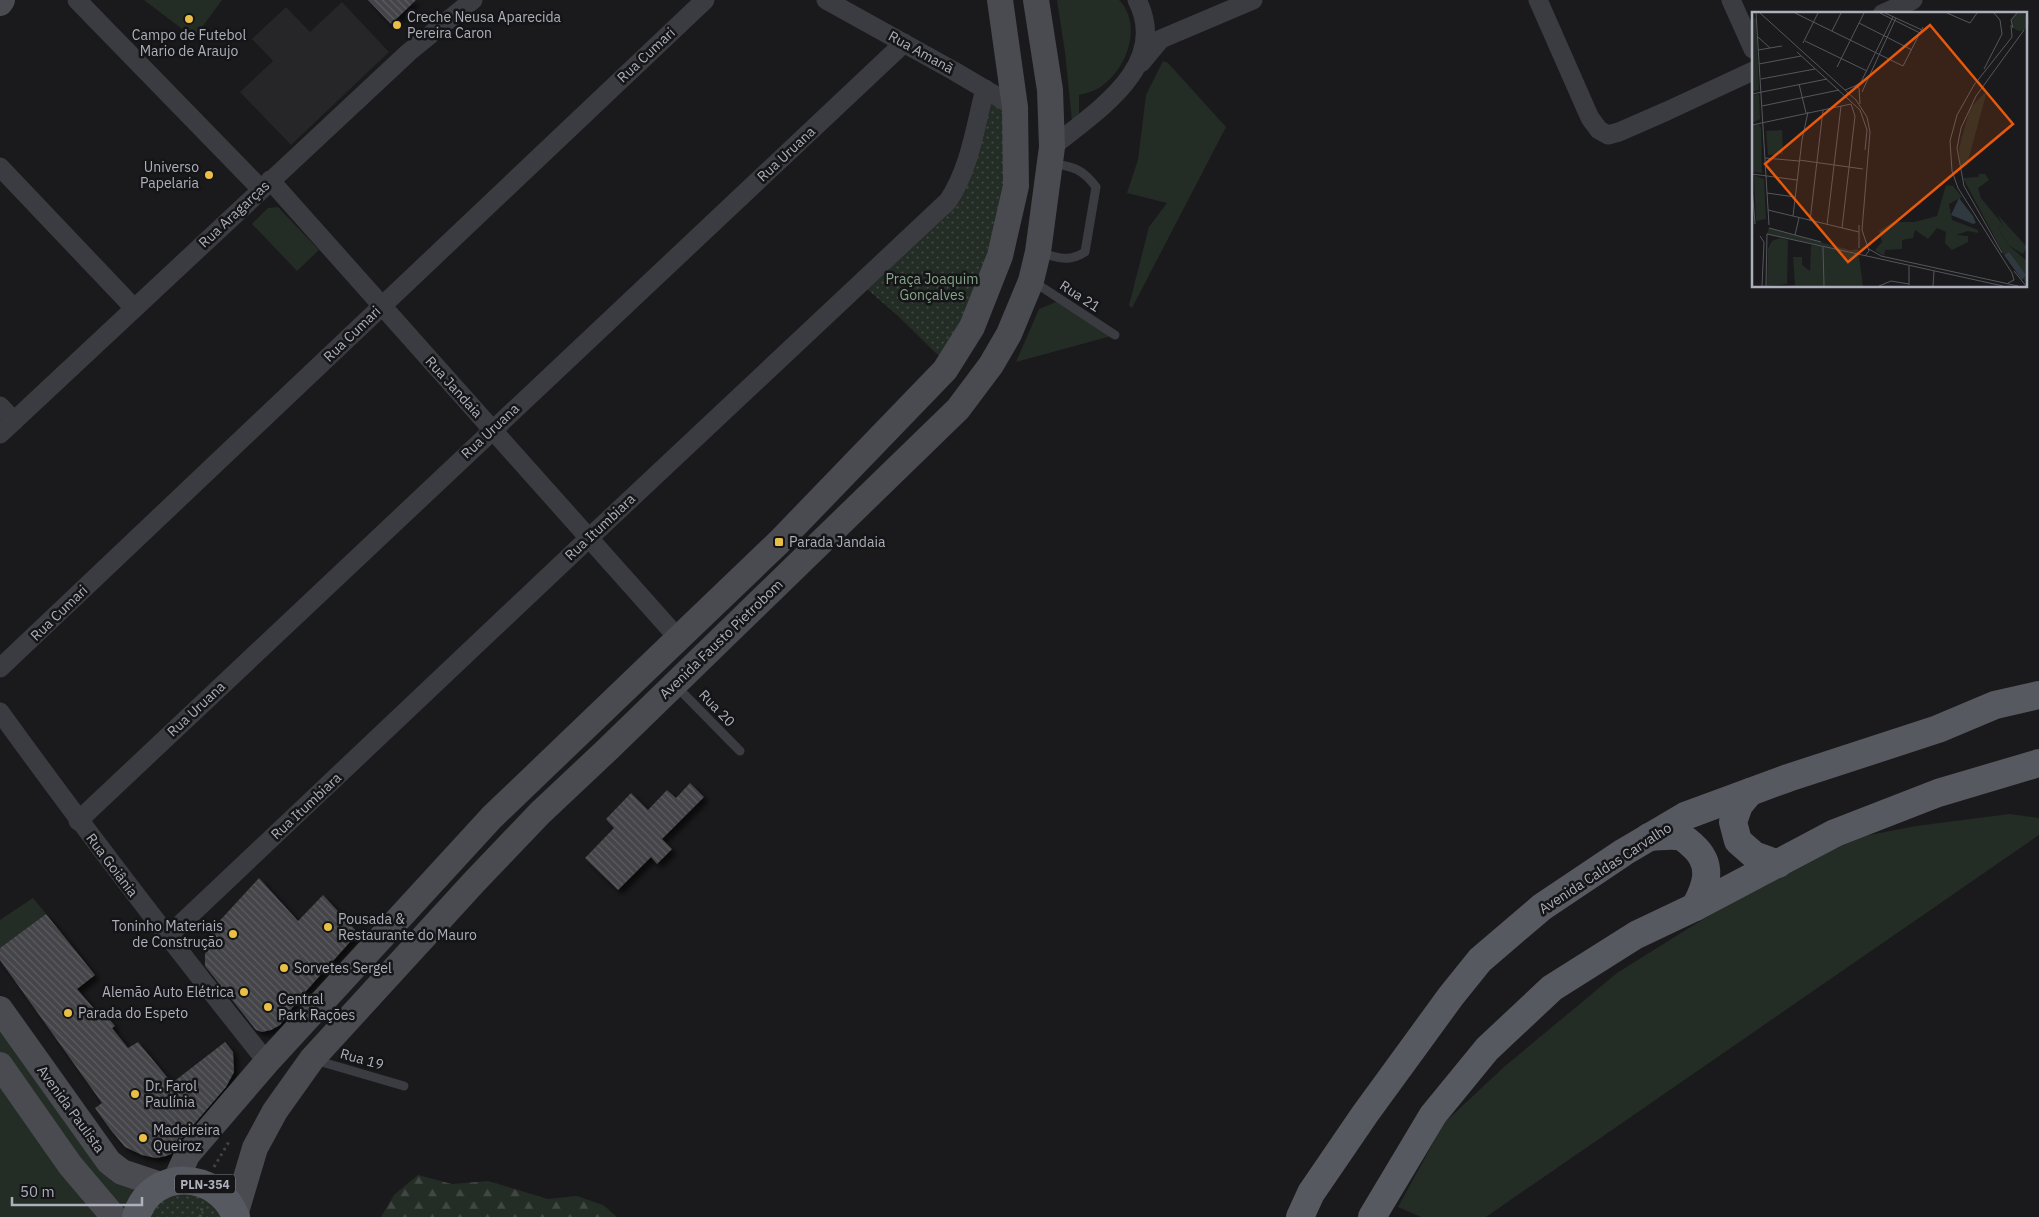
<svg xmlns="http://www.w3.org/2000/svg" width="2039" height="1217" font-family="'IBM Plex Sans',sans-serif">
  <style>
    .built { fill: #262629 }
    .grass { fill: #242c26 }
    .forest { fill: url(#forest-firs) }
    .park { fill: url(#park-dots) }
    .building { fill: url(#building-back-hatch); filter: url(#shadow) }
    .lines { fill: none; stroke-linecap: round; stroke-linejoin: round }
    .path { stroke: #414348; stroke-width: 3; stroke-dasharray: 2.5 4; stroke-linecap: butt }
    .service { stroke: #3b3c41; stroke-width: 9 }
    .minor { stroke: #3b3c41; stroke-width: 19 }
    .secondary { stroke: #494b51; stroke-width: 26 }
    .primary { stroke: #575960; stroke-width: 28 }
    .poi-dot { fill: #e9c045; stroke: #151517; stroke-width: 2 }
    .labels { text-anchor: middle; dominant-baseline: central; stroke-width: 5; stroke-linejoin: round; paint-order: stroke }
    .shield { fill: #151517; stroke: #7f828a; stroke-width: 1 }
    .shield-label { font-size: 12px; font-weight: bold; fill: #adb0bb }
    .poi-label { font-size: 14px; fill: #adb0bb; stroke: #151517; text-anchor: start }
    .street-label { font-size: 14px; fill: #adb0bb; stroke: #151517 }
    .park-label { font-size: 14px; fill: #86a58a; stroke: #151517 }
    .inset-road { fill: none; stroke: #55565c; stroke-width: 1 }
    .view { fill: #e8590c; fill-opacity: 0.15; stroke: #e8590c; stroke-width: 2.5 }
    .inset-edge { fill: none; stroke: #adb0bb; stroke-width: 2.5 }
  </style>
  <defs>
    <pattern id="forest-firs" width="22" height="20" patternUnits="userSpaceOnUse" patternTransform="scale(1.25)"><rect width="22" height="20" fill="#242c26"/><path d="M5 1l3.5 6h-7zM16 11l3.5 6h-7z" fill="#414844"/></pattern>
    <pattern id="park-dots" width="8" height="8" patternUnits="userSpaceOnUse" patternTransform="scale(1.25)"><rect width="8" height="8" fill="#242c26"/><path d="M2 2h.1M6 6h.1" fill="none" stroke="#414844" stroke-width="1.8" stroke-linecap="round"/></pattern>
    <pattern id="building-back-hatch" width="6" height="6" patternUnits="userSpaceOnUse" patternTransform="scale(1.25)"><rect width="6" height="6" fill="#444549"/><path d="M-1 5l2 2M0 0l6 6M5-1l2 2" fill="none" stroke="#5c5d61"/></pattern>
    <filter id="shadow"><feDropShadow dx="4.5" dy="4.5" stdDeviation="2.5" flood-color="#0009"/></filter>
  </defs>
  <rect width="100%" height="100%" fill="#1a1a1c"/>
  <path class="built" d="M342,2l47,50 -98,93 -51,-53 33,-31 -21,-22 34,-32 24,25z"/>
  <g class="grass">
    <path d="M144,0h78l-28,38z"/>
    <path d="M1057,0h62c25,26 7,73 -22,89 -5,3 -12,4 -18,6v19l-7,7 -7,-69z"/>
    <path d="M1163,61l5,2 58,64 -94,181 -3,-3 20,-78 18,-24 -40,-10 11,-33 8,-65z"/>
    <path d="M278,207l41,43 -22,21 -45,-47 16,-16z"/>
    <path d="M1061,300l54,35 -99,27 23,-53z"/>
    <path d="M2009,814l30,4v17l-553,382h-65l-23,-10 46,-84 60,-56 113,-94 206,-129 93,-18z"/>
    <path d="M33,898l13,16 -46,34v-28z"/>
    <path d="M0,1009l94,133 67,43 -25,32h-136z"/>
  </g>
  <path class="forest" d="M418,1175l34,9 36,-3 60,18 29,-3 26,9 14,12h-236l13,-22z"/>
  <g class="park">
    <path d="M989,97l20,13 -3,78 -32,111 -33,59 -43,-42 -31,-27 87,-83z"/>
    <path d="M190,1188l37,29h-83l10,-16z"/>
  </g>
  <g class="building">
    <path d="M368,0h48l-25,24z"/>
    <path d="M690,783l14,14 -42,42 10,10 -15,15 -6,-7 -33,33 -33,-32 29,-30 -8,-9 25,-26 17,17 19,-20 9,8z"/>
    <path d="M259,878l39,43 25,-26 35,38 -60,67 -18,25 -9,5 -9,2 -6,-2 -51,-64v-11l3,-15 6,-13z"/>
    <path d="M46,914l49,61 -18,14 19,22 4,-3 15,18 -3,2 16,20 10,-6 34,41 53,-41 8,10 1,20 -8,15 -50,58 -5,9 -5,2 -10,2 -14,-3 -17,-8 -15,-18 -15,-21 7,-5 -102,-143v-12z"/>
  </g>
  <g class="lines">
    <g class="path">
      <path d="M214,1167l16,-27"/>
      <path d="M200,1217l2,-9"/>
    </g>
    <g class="service">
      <path d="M1040,253c18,4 28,10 45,-1l11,-65c-14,-19 -23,-20 -45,-24"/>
      <path d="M1034,282l81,53"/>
      <path d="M675,685l65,66"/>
      <path d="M315,1060l89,26"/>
    </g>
    <g class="minor">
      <path d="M77,0l184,189"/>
      <path d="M826,0l128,71 61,36"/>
      <path d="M1538,0l52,118 9,12 9,5 11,-3 48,-21 86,-40"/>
      <path d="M1731,0l22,49"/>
      <path d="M1882,14l31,-14"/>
      <path d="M1141,63l20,-24 92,-39"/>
      <path d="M1052,147c43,-35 119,-81 85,-147"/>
      <path d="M0,167l134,141"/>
      <path d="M270,180l408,458"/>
      <path d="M0,406l14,15"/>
      <path d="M0,434l409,-382 64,-52"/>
      <path d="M0,668l705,-668"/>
      <path d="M0,712c86,119 175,235 267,350"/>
      <path d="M78,821l826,-778"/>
      <path d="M167,937l422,-399 359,-337c22,-33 27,-74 37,-112"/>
    </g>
    <g class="secondary">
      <path d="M0,3l2,-3"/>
      <path d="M0,1009l109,153 13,10 39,13"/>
      <path d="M0,1065l70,100 44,52"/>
      <path d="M176,1180l11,-25 80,-93 225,-245 287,-275 166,-172 27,-43 28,-71 16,-70 -1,-79 -15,-107"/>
      <path d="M235,1215l20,-67 20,-37 37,-52 163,-178 65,-68 68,-64 350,-340 33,-44 18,-31 22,-53 7,-29 14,-105 -2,-57 -14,-90"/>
    </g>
    <g class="primary">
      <path d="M1750,792l-11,13 -6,17 5,19 16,14 24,9"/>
      <path d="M1649,837c8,0 18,-2 27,-1 6,0 12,5 16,9 22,19 15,40 3,62"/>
      <path d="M136,1217c15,-50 82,-47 100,0"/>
      <path d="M1300,1217l11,-24 54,-79 86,-118 29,-36 62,-53 82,-55 61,-36 103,-38 150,-49 57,-24 44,-10"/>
      <path d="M1372,1217l61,-102 54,-66 65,-61 84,-53 59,-28 140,-74 103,-40 101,-30"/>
    </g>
  </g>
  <g class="poi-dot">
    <circle cx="189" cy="19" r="5"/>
    <circle cx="397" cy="25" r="5"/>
    <circle cx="209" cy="175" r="5"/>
    <rect x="774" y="537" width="10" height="10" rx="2.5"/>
    <circle cx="328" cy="927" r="5"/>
    <circle cx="233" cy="934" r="5"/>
    <circle cx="284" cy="968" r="5"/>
    <circle cx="244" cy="992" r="5"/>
    <circle cx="268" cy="1007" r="5"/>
    <circle cx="68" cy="1013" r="5"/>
    <circle cx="135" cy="1094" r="5"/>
    <circle cx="143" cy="1138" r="5"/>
  </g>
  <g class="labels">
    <rect class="shield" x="175" y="1174.5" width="60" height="19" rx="4"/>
    <g class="shield-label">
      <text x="205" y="1184">PLN-354</text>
    </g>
    <g class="poi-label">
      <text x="407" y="17">Creche Neusa Aparecida<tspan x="407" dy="16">Pereira Caron</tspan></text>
      <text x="189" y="35" text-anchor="middle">Campo de Futebol<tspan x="189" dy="16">Mario de Araujo</tspan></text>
      <text x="199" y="167" text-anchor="end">Universo<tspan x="199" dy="16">Papelaria</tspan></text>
      <text x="789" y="542">Parada Jandaia</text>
      <text x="338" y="919">Pousada &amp;<tspan x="338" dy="16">Restaurante do Mauro</tspan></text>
      <text x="223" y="926" text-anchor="end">Toninho Materiais<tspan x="223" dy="16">de Construção</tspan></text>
      <text x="294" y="968">Sorvetes Sergel</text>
      <text x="234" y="992" text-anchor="end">Alemão Auto Elétrica</text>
      <text x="278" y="999">Central<tspan x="278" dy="16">Park Rações</tspan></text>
      <text x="78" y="1013">Parada do Espeto</text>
      <text x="145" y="1086">Dr. Farol<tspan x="145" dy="16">Paulínia</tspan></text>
      <text x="153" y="1130">Madeireira<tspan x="153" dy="16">Queiroz</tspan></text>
    </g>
    <g class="street-label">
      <text transform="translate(921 52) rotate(29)">Rua Amanã</text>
      <text transform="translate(646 55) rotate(-43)">Rua Cumari</text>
      <text transform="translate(786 154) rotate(-43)">Rua Uruana</text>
      <text transform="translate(234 214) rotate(-43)">Rua Aragarças</text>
      <text transform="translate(1080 296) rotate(33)">Rua 21</text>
      <text transform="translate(352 334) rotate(-44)">Rua Cumari</text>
      <text transform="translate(454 387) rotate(48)">Rua Jandaia</text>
      <text transform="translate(490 431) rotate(-43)">Rua Uruana</text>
      <text transform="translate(600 527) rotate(-43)">Rua Itumbiara</text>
      <text transform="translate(59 613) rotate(-44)">Rua Cumari</text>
      <text transform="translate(721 639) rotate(-44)">Avenida Fausto Pietrobom</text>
      <text transform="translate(717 708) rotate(46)">Rua 20</text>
      <text transform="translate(196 709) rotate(-43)">Rua Uruana</text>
      <text transform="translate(306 806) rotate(-43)">Rua Itumbiara</text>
      <text transform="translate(112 865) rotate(53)">Rua Goiânia</text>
      <text transform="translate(1605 868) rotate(-33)">Avenida Caldas Carvalho</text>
      <text transform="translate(362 1059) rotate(16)">Rua 19</text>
      <text transform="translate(71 1109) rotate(54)">Avenida Paulista</text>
    </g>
    <g class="park-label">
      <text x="932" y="279">Praça Joaquim<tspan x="932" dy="16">Gonçalves</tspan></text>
    </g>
  </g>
  <g transform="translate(1752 12)">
    <rect width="275" height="275" fill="#1a1a1c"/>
    <path d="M259 10a9 9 0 1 1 18 0a9 9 0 1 1-18 0ZM235,79l-20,74 -7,2 -1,-19 11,-40zM7,82l1,25 -8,4v-28zM7,112l2,4 1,45 -10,-1v-47zM30,118l1,24 -15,1 -2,-24zM2,163l10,4 2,40 -10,2zM245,202l30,33 -4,7 -15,-9 -10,-17 5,-3zM17,216l81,22 8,-1 5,37h-39l-1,-40 -56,-12zM28,226l8,2 -1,44 -20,2 1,-37 4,-8z" fill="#242c26"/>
    <path d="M227,162h6l4,6 -11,8 3,10 22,27 -5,3 10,17 19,16v25l-18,-34 -5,3 -41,-77 15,-1zM194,173l7,1 9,11 -13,7 3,16 26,10v3l-10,-2 -12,4 12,1v6l-16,8 -7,-7 1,-11 -9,-4 -9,11 -13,-9 -2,8 -11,2v9l-17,1 -1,6 -9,-6 7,-8 -3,-11 14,-9h21l23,-6zM59,233l12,1 1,37 14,3h-53l10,-1 -2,-28h9v8l8,6z" fill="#242c26"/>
    <path d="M0,5l4,2 3,71 -7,2z" fill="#242c26"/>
    <path d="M207,186l14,18 3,7 -3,1 -22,-9zM257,240l17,23 -4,5 -18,-25z" fill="#303840"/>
    <path class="inset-road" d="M4,1l13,212M8,1l96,87 11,17 3,15 -8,98 7,21 -4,5M43,1l108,53 20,-39M128,1l40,20M133,1l37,17M195,1l23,10 7,-10M107,11l53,27M261,16l-2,-8 6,-7M80,19l9,-18M6,25l12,11M53,29l62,30M51,31l15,-30M6,38l24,-4M45,40l63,58 7,20 -2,20M7,52l42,-8M85,55l27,-54M232,57l18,-35 -2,-14 -6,-7M9,67l54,-10M47,72l7,29M103,74l6,-4 32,-65M93,78l10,-4 4,2 1,16M110,80l34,-74M0,82l75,-15M10,94l77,-16M0,113l99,-21M13,146l34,3M47,148l64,9M0,162l45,6M0,175l3,37M15,181l28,4M16,198l91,22M41,204l9,-76 6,-28M58,209l13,-111M75,213l14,-119M107,213v23M17,216l52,14M90,216l13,-112 -4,-12M43,223l4,-17M8,224l4,6 -2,44M71,235l1,39M117,237l12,7 137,30M250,241l-38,-67 -7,-38 4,-20 15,-32 48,-66M262,259l12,15M256,271l6,-3 -2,-7 -54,-85 -6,-17 -2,-30 7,-26 17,-30 38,-48 -1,-12M157,273v-19M14,274l1,-52 236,52M127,274l12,-5 18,3M181,274l1,-15"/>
    <path class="view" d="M178,13l83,99 -165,138 -83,-98z"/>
    <rect width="275" height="275" class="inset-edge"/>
  </g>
  <path d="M12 1197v8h130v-8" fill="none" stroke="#adb0bb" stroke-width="2.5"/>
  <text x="20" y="1197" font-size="15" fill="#adb0bb" stroke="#151517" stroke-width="4" paint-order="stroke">50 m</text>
</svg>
